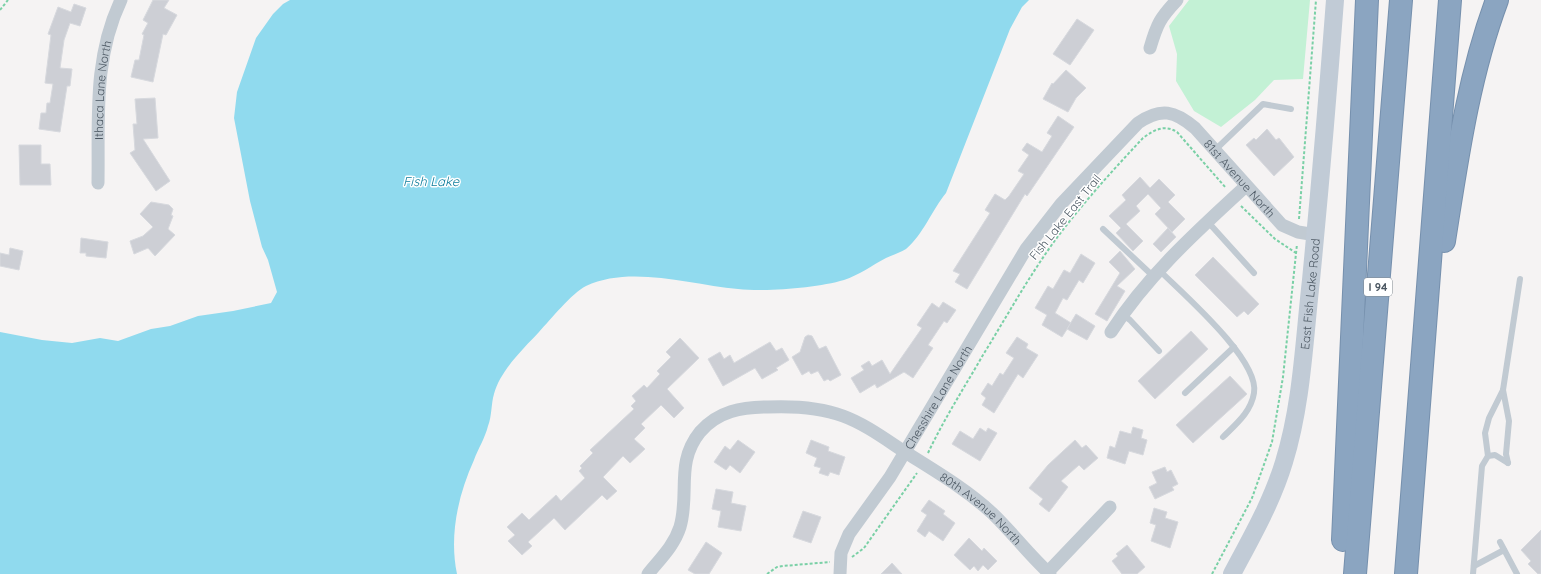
<svg xmlns="http://www.w3.org/2000/svg" width="1541" height="574" font-family="Quicksand,sans-serif">
  <style>
    .green { fill: #c3f1d5 }
    .water { fill: #90daee }
    .building { fill: #cdcfd5; stroke: #d7d9de }
    .lines { fill: none; stroke-linecap: round; stroke-linejoin: round }
    .highway-casing { stroke: #7690ad; stroke-width: 24 }
    .path { stroke: #7ad0a6; stroke-width: 2; stroke-dasharray: 3 2; stroke-linecap: butt }
    .lane { stroke: #c1cad2; stroke-width: 6 }
    .street { stroke: #c1cad2; stroke-width: 13 }
    .secondary { stroke: #c1cbd6; stroke-width: 18 }
    .highway { stroke: #8ba5c1; stroke-width: 22 }
    .labels { text-anchor: middle; dominant-baseline: central; stroke-width: 3; stroke-linejoin: round; paint-order: stroke }
    .shield { fill: #fff; stroke: #808990; stroke-width: 1 }
    .shield-label { font-size: 11px; font-weight: bold; fill: #4a5661 }
    .street-label { font-size: 12px; fill: #4a5661; stroke: #fff }
    .water-label { font-size: 13px; font-style: italic; fill: #0c7c9b; stroke: #fff }
  </style>
  <rect width="100%" height="100%" fill="#f5f3f3"/>
  <path class="green" d="M1189,0h121l-7,79 -29,1 -19,20 -34,27 -27,-16 -18,-30 1,-27 -8,-28z"/>
  <path class="water" d="M290,0h739l-7,7 -12,22 -64,164c-14,17 -23,42 -40,56 -6,4 -14,6 -20,9 -15,8 -27,17 -42,22 -27,8 -78,12 -106,9 -47,-4 -107,-24 -152,-3 -14,7 -36,34 -47,46 -16,17 -39,39 -45,62 -3,10 -2,22 -6,32 -3,12 -10,23 -14,34 -16,35 -25,76 -17,114h-457v-242l42,8 30,3 28,-5 18,3 33,-12 19,-3 28,-10 35,-5 38,-8 6,-11 -9,-32 -6,-13 -12,-46 -16,-83 3,-26 19,-54 17,-24 10,-10z"/>
  <g class="building">
    <path d="M153,0h16l-5,8 13,7 -11,20 -3,-1 -10,48 -22,-5 4,-17h4l5,-25 -2,-1 6,-11 -5,-3z"/>
    <path d="M74,4l12,4 -6,18 -10,-3 -6,17 -4,28 12,1 -2,17h-3l-7,46 -21,-3 2,-16h5l1,-10h3l3,-19 -8,-1 6,-48 -3,-1 10,-27 13,5z"/>
    <path d="M1077,19l17,11 -24,35 -17,-11z"/>
    <path d="M1066,70l20,18 -10,10 -8,14 -25,-13 9,-16 1,1z"/>
    <path d="M155,98l3,40 -15,1 27,42 -14,10 -26,-38 5,-3 -2,-26h4l-2,-25z"/>
    <path d="M1058,116l16,11 -47,69 -2,-2 -58,95 -12,-7 5,-8 -7,-3 37,-58 -5,-3 10,-16 10,6 4,-4 15,-22 -6,-3 11,-16 -7,-5 5,-7 15,9 10,-16 -5,-3z"/>
    <path d="M1267,129l9,11 3,-2 15,19 -20,19 -28,-31 8,-7 2,2z"/>
    <path d="M19,145h22v19h9l1,21h-31z"/>
    <path d="M1140,177l10,11 9,-9 16,16 -7,7 17,17 -13,13 -17,-18 6,-6 -13,-14 -12,12 4,5 -14,13 17,17 -10,10 -17,-18 5,-5 -12,-12 17,-16 -4,-5z"/>
    <path d="M151,202l18,3 4,4 -2,6 2,1 -5,13 7,6 -20,21 -7,-8 -14,6 -4,-13 13,-5 10,-9 -13,-13z"/>
    <path d="M1168,228l8,9 -15,15 -8,-8z"/>
    <path d="M81,238l27,4 -2,16 -20,-2v-3h-6z"/>
    <path d="M10,248l13,3 -4,19 -19,-4v-13l9,2z"/>
    <path d="M1120,251l15,18 -18,17 8,5 -18,30 -12,-7 25,-41 -11,-11z"/>
    <path d="M1081,254l14,9 -12,20 -4,-3 -12,20 -4,-2 -8,15 16,10 -9,14 -20,-12 5,-10 -12,-7 13,-22 5,3 11,-19 6,3z"/>
    <path d="M1213,257l46,47 -11,11 -4,-4 -7,6 -42,-42z"/>
    <path d="M943,302l13,8 -9,13 -3,-2 -16,24 5,3 -20,30 -9,-6 -27,16 -2,-4 -15,9 -9,-15 13,-8 -3,-4 8,-5 3,5 10,-6 8,14 32,-46 -5,-3 15,-22 7,5z"/>
    <path d="M1076,314l19,12 -8,14 -20,-11z"/>
    <path d="M1191,331l17,18 -53,50 -17,-18z"/>
    <path d="M808,335l4,1 7,13 7,-3 15,29 -11,6 -2,-2 -4,2 -6,-10 -7,3 -2,-3 -7,4 -10,-18 8,-5 5,-15z"/>
    <path d="M1017,337l11,7 -2,4 12,7 -15,23 -5,-4 -24,39 -12,-8 4,-7 -5,-4 7,-11 4,3 8,-13 3,2 11,-17 -8,-5z"/>
    <path d="M680,338l19,20 -32,31 17,19 -10,10 -13,-13 -20,19 4,4 -11,11 11,10 -15,14 -7,-7 -20,21 14,14 -10,9 -5,-5 -37,35 -11,-12 -26,24 4,4 -10,9 -14,-14 7,-6 -8,-8 15,-14 7,7 27,-25 5,6 24,-23 -6,-7 3,-3 -2,-2 13,-13 -3,-3 44,-41 -3,-3 5,-5 -4,-5 12,-11 3,3 13,-14 -3,-3 14,-14 -5,-5z"/>
    <path d="M770,342l6,9 6,-3 7,12 -13,8 2,2 -16,9 -7,-11 -32,18 -15,-27 12,-7 4,7 6,-4 4,8z"/>
    <path d="M1230,376l17,18 -54,49 -17,-18z"/>
    <path d="M1133,427l10,3 -2,8 6,2 -4,15 -14,-4 -4,13 -18,-6 3,-12 5,2 5,-17 11,3z"/>
    <path d="M980,428l6,4 2,-4 9,5 -17,28 -28,-17 8,-13 13,8z"/>
    <path d="M738,440l17,12 -15,21 -10,-8 -4,5 -12,-8 11,-16 5,4z"/>
    <path d="M811,440l18,7 -1,4 17,6 -6,18 -9,-3 -2,4 -9,-3 2,-5 -7,-2 3,-8 -11,-5z"/>
    <path d="M1075,440l7,8 4,-3 12,13 -14,12 -5,-5 -18,16 7,6 -19,25 -10,-8 4,-5 -14,-11 19,-23z"/>
    <path d="M1165,467l2,5 4,-2 7,14 -6,3 2,3 -19,9 -6,-12 8,-4 -5,-11z"/>
    <path d="M716,489l17,3 -2,11 15,3 -5,25 -23,-4 3,-16 -9,-2z"/>
    <path d="M929,500l16,11 -2,3 12,9 -12,18 -14,-10 -4,6 -8,-6 10,-16 -6,-4z"/>
    <path d="M1154,508l13,4 -2,6 13,4 -8,26 -19,-7 5,-16 -6,-2z"/>
    <path d="M803,511l18,6 -10,26 -18,-6z"/>
    <path d="M1541,530v44h-3l-10,-10 3,-3 -10,-11z"/>
    <path d="M969,538l13,13 2,-3 13,13 -9,9 -5,-5 -5,6 -4,-5 -4,4 -16,-15z"/>
    <path d="M706,542l16,11 -13,21h-14l-7,-4z"/>
    <path d="M1127,545l18,22 -8,7h-15l-10,-13 6,-5 -2,-2z"/>
    <path d="M892,563l10,11h-21z"/>
  </g>
  <g class="lines">
    <defs>
      <g id="highway">
        <path d="M1444,241c13,-82 24,-163 53,-241"/>
        <path d="M1343,540l24,-540"/>
        <path d="M1355,574l46,-574"/>
        <path d="M1406,574l44,-574"/>
      </g>
    </defs>
    <use href="#highway" class="highway-casing"/>
    <g class="path">
      <path d="M0,10l8,-10"/>
      <path d="M1241,206l34,33 21,14"/>
      <path d="M1299,219l17,-219"/>
      <path d="M928,453c16,-34 36,-65 55,-98 24,-39 46,-79 73,-116 26,-35 57,-69 87,-101 11,-8 21,-14 34,-6l49,56"/>
      <path d="M852,557l12,-9 53,-75"/>
      <path d="M767,574l10,-7 6,-1 47,-4"/>
      <path d="M1212,574l40,-76 20,-56 11,-65 14,-133"/>
    </g>
    <g class="lane">
      <path d="M1214,151l49,-47 28,5"/>
      <path d="M1208,222l46,51"/>
      <path d="M1103,229l50,47"/>
      <path d="M1159,270c23,23 101,90 95,123 -3,19 -18,31 -31,44"/>
      <path d="M1122,314l8,6 29,31"/>
      <path d="M1503,390l6,31 -3,33 2,9"/>
      <path d="M1185,393l49,-46"/>
      <path d="M1488,456l-3,-23 4,-15 14,-28 17,-111"/>
      <path d="M1500,542l17,32"/>
      <path d="M1474,566l30,-16"/>
      <path d="M1473,574l9,-108 6,-10 7,-1 13,8"/>
    </g>
    <g class="street">
      <path d="M1150,48c7,-24 10,-30 27,-48"/>
      <path id="s1" d="M98,183c1,-64 -5,-124 23,-183"/>
      <path d="M1111,332c36,-56 86,-101 135,-146"/>
      <path d="M1048,572l62,-65"/>
      <path id="s2" d="M648,574c12,-15 26,-28 32,-47 10,-34 -5,-64 20,-95 18,-21 42,-25 68,-25 25,-1 51,0 75,9 22,8 42,23 62,36 30,19 61,37 87,61 20,19 37,42 58,61"/>
      <path id="s3" d="M840,574l1,-21 8,-19 41,-57 136,-228 35,-45 77,-81c23,-16 37,-12 57,5l87,97 16,7 18,3"/>
    </g>
    <path class="secondary" id="s4" d="M1232,574c19,-36 40,-72 52,-112 18,-58 20,-121 27,-182 9,-93 17,-187 24,-280"/>
    <use href="#highway" class="highway"/>
  </g>
  <g class="labels">
    <rect class="shield" x="1364" y="278" width="28" height="18" rx="3"/>
    <g class="shield-label">
      <text x="1378" y="287">I 94</text>
    </g>
    <g class="street-label">
      <text stroke="none"><textPath href="#s1" startOffset="93">Ithaca Lane North</textPath></text>
      <text stroke="none"><textPath href="#s3" startOffset="677">81st Avenue North</textPath></text>
      <text transform="translate(1065 217) rotate(-51)">Fish Lake East Trail</text>
      <text stroke="none"><textPath href="#s4" startOffset="294">East Fish Lake Road</textPath></text>
      <text stroke="none"><textPath href="#s3" startOffset="205">Chesshire Lane North</textPath></text>
      <text stroke="none"><textPath href="#s2" startOffset="474">80th Avenue North</textPath></text>
    </g>
    <g class="water-label">
      <text x="431" y="181">Fish Lake</text>
    </g>
  </g>
</svg>
